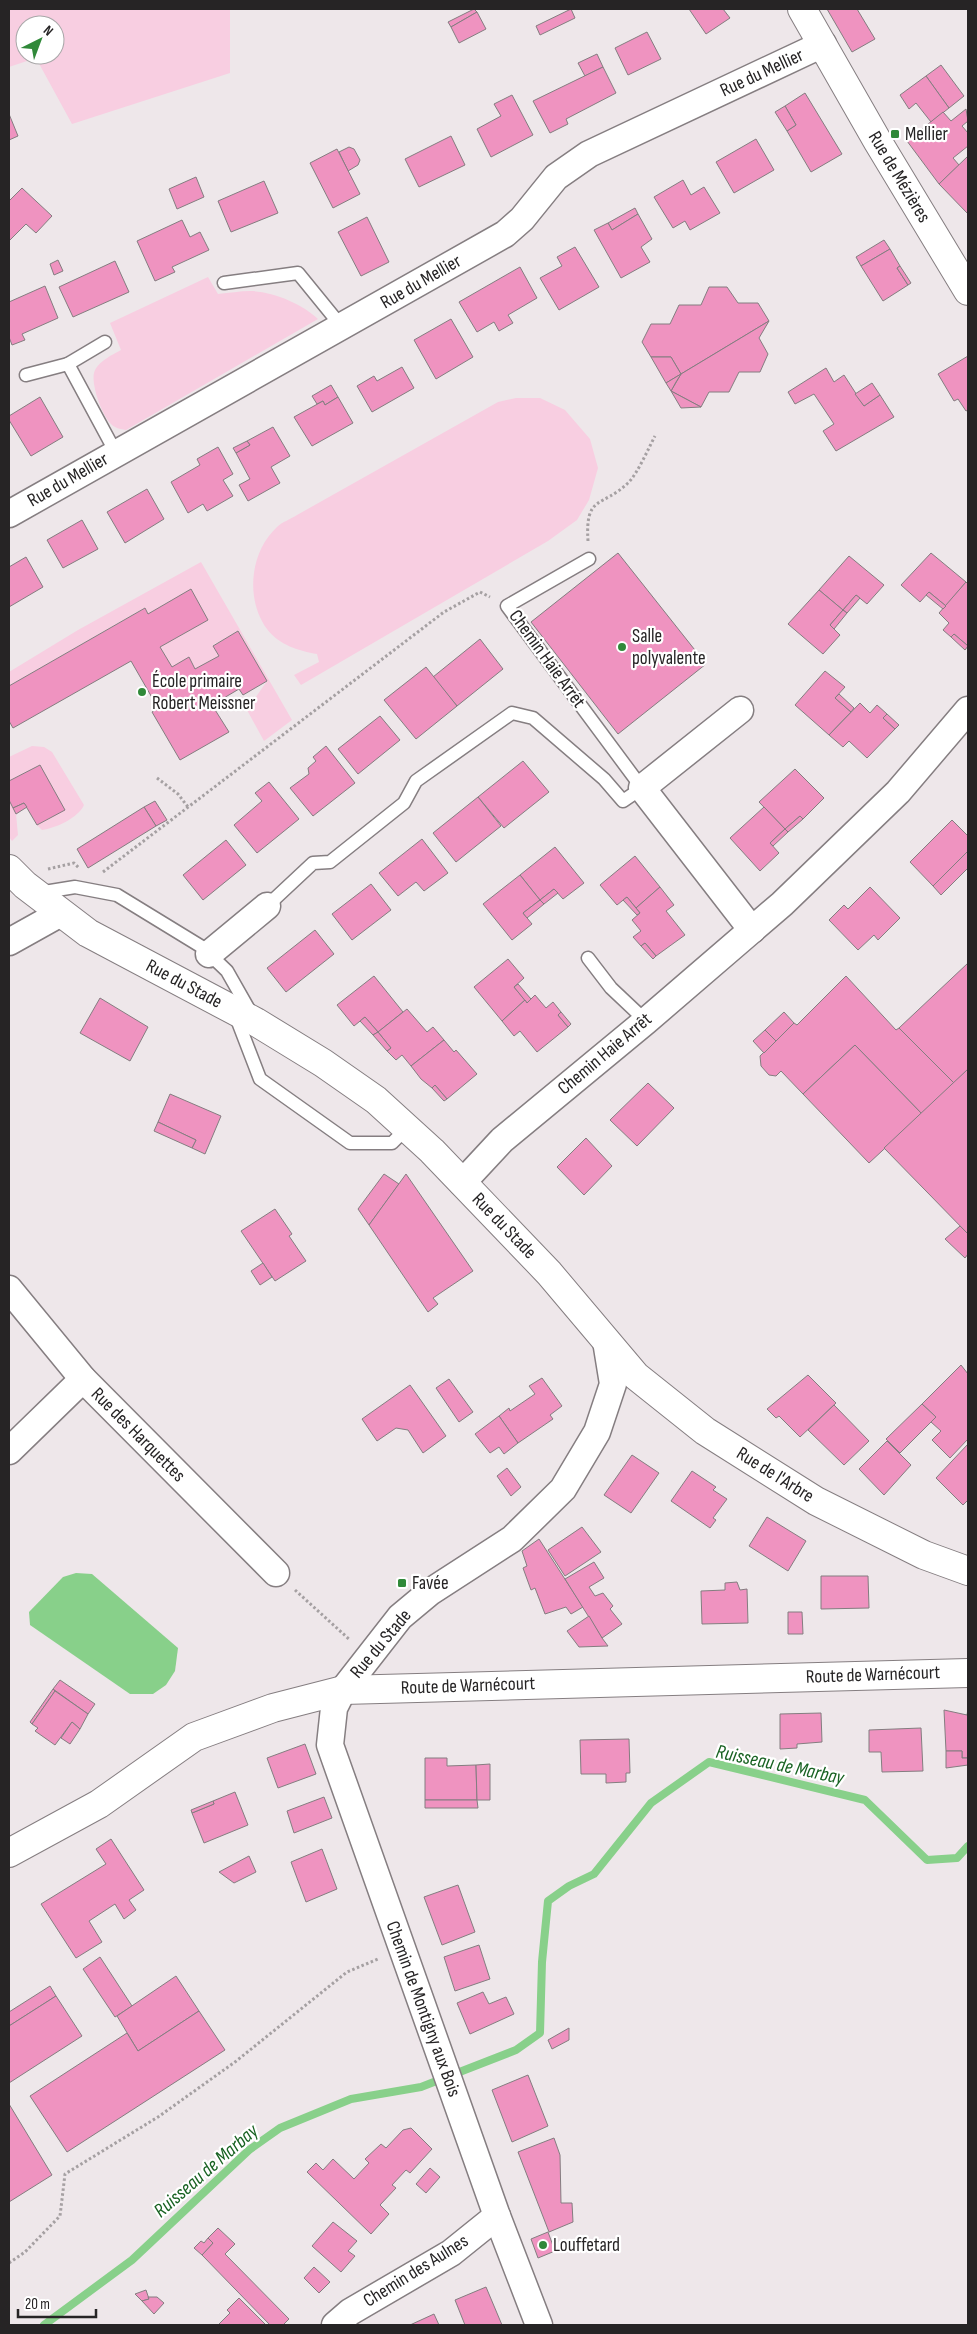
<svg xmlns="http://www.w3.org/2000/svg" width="977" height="2334" font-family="'Sofia Sans Condensed',sans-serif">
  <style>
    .green { fill: #f8cee1; fill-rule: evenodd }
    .water { fill: #88d08a }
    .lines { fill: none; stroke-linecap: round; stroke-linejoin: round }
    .stream { stroke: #88d08a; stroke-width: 8 }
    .building { fill: #ef93c0; stroke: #847d80 }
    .lane-casing { stroke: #857e81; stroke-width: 15 }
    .street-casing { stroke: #857e81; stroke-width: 29 }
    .secondary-casing { stroke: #857e81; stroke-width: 30 }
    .path { stroke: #a5a0a2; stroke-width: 3; stroke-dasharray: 2.5 2.5; stroke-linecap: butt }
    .lane { stroke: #fff; stroke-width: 12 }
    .street { stroke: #fff; stroke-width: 26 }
    .secondary { stroke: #fff; stroke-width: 28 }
    .poi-dot { fill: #308939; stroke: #fff; stroke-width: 2 }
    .labels { text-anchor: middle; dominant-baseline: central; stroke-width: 4.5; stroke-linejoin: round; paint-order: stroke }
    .street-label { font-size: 19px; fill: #262425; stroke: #fff }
    .poi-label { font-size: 19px; fill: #262425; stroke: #fff; text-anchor: start }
    .water-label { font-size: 20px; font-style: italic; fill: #186222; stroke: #fff }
  </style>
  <rect width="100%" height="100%" fill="#eee7ea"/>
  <g class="green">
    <path d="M9,9h221v64l-158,51 -36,-66 -27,9zM25,25h30v30h-30z"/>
    <path d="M208,277l10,17c11,-1 22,-3 32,-3 22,0 53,13 68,28l-192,111c-3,-1 -8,-1 -11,-3 -12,-6 -24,-42 -21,-54 3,-11 18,-18 27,-23l-11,-27z"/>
    <path d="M516,398h24l25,12 25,29 8,29 -9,32 -12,20 -29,21 -247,144 -7,-10 25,-13 -2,-8c-18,-3 -38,-9 -50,-25 -22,-30 -17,-77 10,-102 5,-5 14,-8 20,-12l201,-113z"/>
    <path d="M201,562l91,158 -28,21 -17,-31 20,-29 -29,-50 -25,14 6,11 -24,13 -6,-11 -17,9 -12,-20 48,-27 -17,-30 -43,24 -4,-6 -135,78v-14l69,-42z"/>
    <path d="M32,746l12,1 8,5 32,53c-6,13 -28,23 -42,25l-5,-5 27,-16 -24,-44 -31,16v-24z"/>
    <path d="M9,800l7,14 2,21 -6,6 -3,-4z"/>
  </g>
  <path class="water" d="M76,1573l16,1 86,74 -3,23 -9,14 -13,9h-23l-100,-69 -1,-13 34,-35z"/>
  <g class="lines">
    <path class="stream" d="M44,2325l88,-65 117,-110 31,-22 71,-29 70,-12 95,-37 24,-17 2,-71 6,-61 21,-15 25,-12 57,-71 58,-41 156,38 62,60 30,-2 11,-12"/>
  </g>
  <g class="building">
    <path d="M474,9l3,3 -26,15 -3,-5z"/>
    <path d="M571,9l4,9 -35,17 -4,-9z"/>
    <path d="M689,9h34l7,9 -24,16z"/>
    <path d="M827,9h30l18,30 -23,13z"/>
    <path d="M477,12l9,17 -27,14 -8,-16z"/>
    <path d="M647,32l14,27 -33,16 -13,-27z"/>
    <path d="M597,54l6,13 -18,9 -7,-13z"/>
    <path d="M941,65l23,31 -15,12 -23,-32z"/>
    <path d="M603,67l13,26 -50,26 2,5 -18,9 -17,-32z"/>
    <path d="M926,76l23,32 -18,14 -15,-19 -7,6 -9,-14z"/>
    <path d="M805,93l37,61 -31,18 -24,-41 9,-6 -11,-19z"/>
    <path d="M512,95l21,40 -42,22 -14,-28 24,-13 -7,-12z"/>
    <path d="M785,106l11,19 -9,6 -12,-19z"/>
    <path d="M966,109l2,12 -6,5 6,7v13l-15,12 6,7 -20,19 -32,-43 36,-29 8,9z"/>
    <path d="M9,114l9,22 -9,4z"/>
    <path d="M451,136l14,29 -46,22 -14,-28z"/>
    <path d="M756,139l18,31 -40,23 -18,-31z"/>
    <path d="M349,147l5,2 6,11 -2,5 -10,6 -9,-19z"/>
    <path d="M337,149l23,45 -27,14 -23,-45z"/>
    <path d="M968,156v58l-29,-30z"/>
    <path d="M196,177l8,20 -27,12 -8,-20z"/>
    <path d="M683,180l8,15 13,-8 16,26 -30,17 -5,-9 -12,7 -19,-31z"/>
    <path d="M264,181l14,32 -47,19 -13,-31z"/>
    <path d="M22,188l30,28 -16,17 -10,-9 -17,17v-40z"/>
    <path d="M635,208l3,6 -26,16 -4,-7z"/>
    <path d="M638,214l14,25 -11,8 9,15 -29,16 -27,-48 14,-7 4,7z"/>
    <path d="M367,217l22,45 -28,14 -23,-44z"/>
    <path d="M182,220l8,17 10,-5 9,18 -37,17 3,5 -20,9 -18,-40z"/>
    <path d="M884,240l6,9 -29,17 -5,-9z"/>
    <path d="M575,247l24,40 -40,23 -19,-32 22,-12 -5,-9z"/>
    <path d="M890,249l10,17 -3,2 11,17 -25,16 -22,-35z"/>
    <path d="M58,260l5,11 -9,4 -4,-11z"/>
    <path d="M115,261l14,31 -56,25 -14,-30z"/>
    <path d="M900,266l11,17 -3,2 -11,-17z"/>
    <path d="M520,267l17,31 -29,17 5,8 -14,8 -5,-9 -17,10 -18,-30z"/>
    <path d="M45,286l13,32 -36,16 3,6 -13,5 -3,-8v-35z"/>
    <path d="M709,287h18l11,16h20l11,18 -88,53 -10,-17h-20l-9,-15 9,-18h19l9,-19h22z"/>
    <path d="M451,319l22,38 -37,22 -22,-39z"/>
    <path d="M769,321l-10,17 9,16 -8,18h-21l-10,20h-20l-8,15 -30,-16 10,-17z"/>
    <path d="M968,356v54l-2,1 -8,-12 -4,2 -16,-27z"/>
    <path d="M651,357h20l10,17 -15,9z"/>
    <path d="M402,367l12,21 -42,24 -15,-26 17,-10 3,5z"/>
    <path d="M826,368l8,14 10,-7 20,31 16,-11 14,22 -58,34 -13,-20 11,-7 -20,-30 -19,10 -7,-12z"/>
    <path d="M681,374l-5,8 -5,9 -5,-8z"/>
    <path d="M872,383l8,12 -16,11 -9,-12z"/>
    <path d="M331,385l7,12 -13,8 -2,-4 -6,3 -5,-8z"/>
    <path d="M671,391l30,16 -20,1z"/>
    <path d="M40,397l23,40 -32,19 -22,-36v-4z"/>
    <path d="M338,397l15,26 -41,23 -18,-29 29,-16 2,4z"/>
    <path d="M273,427l17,29 -19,11 9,16 -32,18 -9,-16 11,-6 -14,-26 14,-8 -3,-4z"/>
    <path d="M247,441l3,4 -14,8 -3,-5z"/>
    <path d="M218,447l15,27 -10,6 10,16 -26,15 -4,-7 -15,9 -17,-31 29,-17 -3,-6z"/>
    <path d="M147,489l17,30 -39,24 -18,-31z"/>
    <path d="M82,520l16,29 -35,19 -16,-28z"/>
    <path d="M618,553l88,111 -88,70 -87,-112z"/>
    <path d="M931,553l35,29 -20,24 -17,-14 -9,10 -19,-17z"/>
    <path d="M849,556l35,29 -17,19 -11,-9 -13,15 -24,-20z"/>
    <path d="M26,557l17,30 -34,20v-40z"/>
    <path d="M966,582l2,2v62l-14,-12 -3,3 -8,-7 6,-7 -10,-10z"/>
    <path d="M191,589l17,31 -48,27 12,20 17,-10 6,12 24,-13 -6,-10 25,-15 29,50 -24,14 -4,-6 -27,16 17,27 -49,28 -28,-48 6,-4 -27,-47 -118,67 -4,-7v-35l136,-78 3,6z"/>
    <path d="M819,590l24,20 -13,15 10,10 -17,19 -35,-30z"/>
    <path d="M929,592l17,14 -3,3 -17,-14z"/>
    <path d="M856,595l4,3 -13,15 -4,-3z"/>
    <path d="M843,610l4,3 -13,16 -4,-4z"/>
    <path d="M954,634l14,12 -3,4 -14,-13z"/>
    <path d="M480,639l23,30 -46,37 -24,-29z"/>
    <path d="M426,667l31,39 -41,33 -32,-39z"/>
    <path d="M825,671l20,16 -10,11 16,14 -22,23 -34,-30z"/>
    <path d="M839,694l15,14 -3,4 -16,-14z"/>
    <path d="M860,703l10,10 7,-8 10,9 -4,4 12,11 -28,29 -18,-17 -6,6 -14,-12z"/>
    <path d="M887,714l12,11 -4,4 -12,-11z"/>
    <path d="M380,716l20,24 -42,34 -20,-25z"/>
    <path d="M326,746l29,37 -42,33 -23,-28 19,-14 -1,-6 8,-7 -3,-4z"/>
    <path d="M523,761l26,31 -45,36 -26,-31z"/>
    <path d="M40,765l25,45 -28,15 -13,-22 -11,5 -4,-8v-19z"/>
    <path d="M795,769l29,29 -21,21 -3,-3 -15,13 -26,-27z"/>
    <path d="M269,782l30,37 -42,34 -23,-28 28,-24 -7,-8z"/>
    <path d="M478,797l23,29 -45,36 -23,-29z"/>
    <path d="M155,801l12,19 -11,6 -12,-19z"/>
    <path d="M24,803l3,4 -11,7 -3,-6z"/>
    <path d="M144,807l12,19 -68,42 -11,-19z"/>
    <path d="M764,807l21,22 -15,14 9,10 -19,18 -30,-33z"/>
    <path d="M800,816l3,3 -15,13 -3,-3z"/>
    <path d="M952,820l16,16v15l-35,35 -23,-24z"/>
    <path d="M785,829l3,3 -15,14 -3,-3z"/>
    <path d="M422,839l26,34 -24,18 -8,-9 -18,14 -19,-23z"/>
    <path d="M226,840l20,25 -43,35 -20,-25z"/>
    <path d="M555,847l29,36 -21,16 -9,-10 -14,11 -20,-25z"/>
    <path d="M968,851v17l-27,27 -8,-9z"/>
    <path d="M635,856l25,31 -24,21 -9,-11 -10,8 -17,-20z"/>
    <path d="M520,875l20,25 -17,13 9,11 -20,16 -29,-36z"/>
    <path d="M371,884l20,26 -39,30 -20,-26z"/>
    <path d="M660,887l14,18 -8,6 19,24 -29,21 -11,-13 -4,3 -8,-9 8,-6 -9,-11 8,-7 -4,-5z"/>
    <path d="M870,887l30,31 -22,22 -4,-5 -16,15 -29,-30 15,-15 4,4z"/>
    <path d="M554,889l4,4 -14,11 -4,-4z"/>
    <path d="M627,897l13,16 -3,2 -14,-15z"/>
    <path d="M540,900l4,4 -17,14 -4,-5z"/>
    <path d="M315,930l19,24 -48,38 -19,-24z"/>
    <path d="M645,943l11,13 -3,3 -12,-13z"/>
    <path d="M508,959l16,19 -10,9 11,13 -23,21 -28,-34z"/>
    <path d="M968,963v106l-14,14 -55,-55z"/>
    <path d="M374,976l29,36 -25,20 -13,-15 -11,9 -17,-21z"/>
    <path d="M846,976l50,54 3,-2 55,55 -32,31 -67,-69 -52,49 -22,-23 -5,5 -7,-1 -8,-9 -1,-10 34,-33 3,2z"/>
    <path d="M518,984l13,15 -4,4 -13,-16z"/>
    <path d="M535,995l11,13 7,-6 8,10 -3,3 10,12 -31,25 -17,-21 -6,5 -12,-15 23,-21 2,3z"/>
    <path d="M100,998l48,29 -18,34 -50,-28z"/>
    <path d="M407,1009l20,23 6,-5 11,13 -33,26 -9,-11 -6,5 -9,-9 4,-3 -13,-16z"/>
    <path d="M561,1012l10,12 -3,3 -10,-12z"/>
    <path d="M784,1012l10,11 -18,18 -11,-11z"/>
    <path d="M365,1017l13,15 -5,3 -13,-14z"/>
    <path d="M765,1030l11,11 -12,12 -11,-12z"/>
    <path d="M378,1032l13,16 -4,3 -14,-16z"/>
    <path d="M444,1040l10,12 2,-2 21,24 -30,25 -12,-14 -3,3 -11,-9 -10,-13z"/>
    <path d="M855,1045l67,69 -53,49 -66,-69z"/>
    <path d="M968,1069v165l-84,-86z"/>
    <path d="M648,1083l26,25 -37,38 -27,-26z"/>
    <path d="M435,1085l12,14 -3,2 -12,-13z"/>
    <path d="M170,1094l51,22 -16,38 -13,-6 4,-8 -38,-18z"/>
    <path d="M158,1122l38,18 -4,8 -38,-17z"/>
    <path d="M586,1138l26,28 -28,29 -27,-28z"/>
    <path d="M384,1174l15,10 -30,41 -11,-16z"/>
    <path d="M406,1174l67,97 -40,27 5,6 -10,8 -59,-87z"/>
    <path d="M275,1209l17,25 -3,2 17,25 -31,20 -34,-50z"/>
    <path d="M960,1226l8,8v20l-3,4 -20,-19z"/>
    <path d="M263,1263l9,14 -12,8 -9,-14z"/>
    <path d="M961,1365l7,9v65l-18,19 -18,-18 9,-9 -10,-9 5,-5 -14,-13z"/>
    <path d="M808,1375l28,28 -36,34 -21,-21 -3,2 -9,-9z"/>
    <path d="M542,1378l20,28 -12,9 3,4 -35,24 -19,-27 10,-8 1,3 25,-17 -6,-8z"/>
    <path d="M449,1379l24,33 -14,10 -23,-34z"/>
    <path d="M410,1385l36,51 -23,17 -15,-23 -12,-2 -19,13 -15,-22z"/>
    <path d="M922,1404l14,13 -36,36 -14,-14z"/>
    <path d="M834,1405l35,36 -25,24 -36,-35z"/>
    <path d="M499,1416l19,27 -14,11 -5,-7 -9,6 -15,-19z"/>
    <path d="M887,1441l24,24 -27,30 -25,-26z"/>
    <path d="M968,1444v56l-5,5 -27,-27z"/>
    <path d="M632,1455l27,18 -28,40 -27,-18z"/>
    <path d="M507,1468l14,19 -10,9 -14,-20z"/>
    <path d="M692,1471l24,16 -3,3 14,9 -14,19 3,2 -6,8 -39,-27z"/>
    <path d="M767,1517l39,24 -18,30 -39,-25z"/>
    <path d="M582,1527l19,25 -36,24 -17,-26z"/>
    <path d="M539,1539l44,68 -12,7 -5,-7 -21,7 -10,-26 -4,2 -8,-22 4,-2 -5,-15z"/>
    <path d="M594,1562l10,16 -15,9 6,9 8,-3 10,13 -3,3 12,15 -20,14 -37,-59z"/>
    <path d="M821,1576h47l1,32 -48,1z"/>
    <path d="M737,1582l3,8 7,-1 1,34 -46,1 -1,-33 24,-1v-7z"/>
    <path d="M788,1612h14l1,22h-15z"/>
    <path d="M589,1616l13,22 6,8 -29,1 -12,-16z"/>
    <path d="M60,1680l35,24 -7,10 -35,-25z"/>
    <path d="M53,1689l2,2 -23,33 -2,-2z"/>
    <path d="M55,1691l33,23 -8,15 -8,-7 -17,23 -20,-14 3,-3 -6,-4z"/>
    <path d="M968,1709v49h-6v-7h-16l-2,-41 23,5z"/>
    <path d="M821,1713l1,29 -25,2v4l-17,1v-35z"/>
    <path d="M72,1722l8,7 -10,15 -9,-6z"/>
    <path d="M921,1728l2,43 -41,1 -1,-20h-12v-22z"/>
    <path d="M629,1739l1,34h-4v9l-20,1v-9h-25l-1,-34z"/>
    <path d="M305,1744l11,30 -38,14 -11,-30z"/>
    <path d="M946,1751h16v7h6v7l-22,3z"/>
    <path d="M425,1758h22v8l29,-1 1,35h-52z"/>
    <path d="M490,1764v36h-13l-1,-35z"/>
    <path d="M235,1792l13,33 -44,18 -12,-30 22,-9 -1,-3z"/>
    <path d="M324,1797l8,21 -38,15 -7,-22z"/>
    <path d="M425,1800h52l1,8h-53z"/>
    <path d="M213,1801l1,3 -22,9 -1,-3z"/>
    <path d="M111,1839l33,51 -15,10 7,10 -12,9 -9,-15 -26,17 13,21 -26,16 -35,-54 65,-40 -10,-15z"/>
    <path d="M322,1849l15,40 -31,13 -15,-40z"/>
    <path d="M249,1856l7,16 -22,11 -15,-11z"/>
    <path d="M458,1885l17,47 -33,13 -18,-48z"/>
    <path d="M479,1945l11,34 -35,12 -11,-34z"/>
    <path d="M100,1957l32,49 -17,11 -32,-48z"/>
    <path d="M176,1976l23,35 -61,40 -21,-35z"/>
    <path d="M50,1986l6,10 -47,30v-14z"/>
    <path d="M483,1992l6,12 17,-7 8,17 -44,20 -13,-31z"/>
    <path d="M56,1996l26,40 -73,47v-57z"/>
    <path d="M199,2011l26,39 -158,102 -37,-56 97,-63 11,18z"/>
    <path d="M569,2028v12l-17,9 -4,-9z"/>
    <path d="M528,2075l20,51 -36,16 -20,-52z"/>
    <path d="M9,2104l43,71 -43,27z"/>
    <path d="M411,2128l21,21 -22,24 -4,-3 -14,15 4,3 -16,17 9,9 -18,20 -64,-62 9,-9 7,7 10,-11 21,20 15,-16 -4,-4 16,-15 5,4 17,-18z"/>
    <path d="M554,2138l6,17 1,48h11l1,19 -24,10 -31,-80z"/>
    <path d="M430,2168l10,9 -14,16 -10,-9z"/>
    <path d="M333,2222l24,19 -9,10 7,5 -14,16 -29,-26z"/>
    <path d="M218,2228l17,16 -10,10 64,65 -6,6h-13l-68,-70 11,-12 -5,-5z"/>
    <path d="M548,2232l7,19 -17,7 -7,-19z"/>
    <path d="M208,2238l5,5 -11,12 -8,-7 7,-7 3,2z"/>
    <path d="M314,2267l16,15 -11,11 -15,-15z"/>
    <path d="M486,2287l16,38h-37l-10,-25z"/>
    <path d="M146,2290l3,9 -7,2 -7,-7z"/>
    <path d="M148,2297h9l7,6 -10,11 -12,-13 7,-2z"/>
    <path d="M239,2298l27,27h-48l12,-12 -3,-3z"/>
    <path d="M434,2314l5,11h-29z"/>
  </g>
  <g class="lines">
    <defs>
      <g id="lane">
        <path d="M224,283l74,-10 44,54"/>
        <path d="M105,342l-37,22 48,89"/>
        <path d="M26,375l42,-11"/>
        <path d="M38,893l37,-6 42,8 85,52 25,24 25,44"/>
        <path d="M267,906l46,-43 17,-1 74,-59 12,-22 96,-68 21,5 71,61 19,22 19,-13 -135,-182 82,-47"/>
        <path d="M588,958l23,30 35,33"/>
        <path d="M235,1014l25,65 90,64h42l15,-15"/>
      </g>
      <g id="street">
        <path d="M9,514l496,-280 17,-15 34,-42 33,-23 234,-110"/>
        <path d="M740,710l-98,78 110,142"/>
        <path d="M9,942l52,-29"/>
        <path d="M209,954l58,-48"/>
        <path d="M462,1183l40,-43 144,-119 136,-117 116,-112 70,-82"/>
        <path d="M9,1289l74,90 193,194"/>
        <path d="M9,1451l74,-72"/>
        <path d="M335,2325l15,-13 101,-59 46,-37"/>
        <path d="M539,2325l-42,-109 -167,-471 4,-37 9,-18 57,-73 30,-25 82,-53 51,-50 34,-57 16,-48 -7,-43"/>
      </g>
      <g id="secondary">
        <path d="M802,9l76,133 90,149"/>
        <path d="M9,869l16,16 63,48 168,89 67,41 53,37 56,51 117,122 87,103 69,55 111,70 108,54 44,16"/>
        <path d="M9,1853l90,-49 95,-67 79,-29 70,-18 625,-17"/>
      </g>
    </defs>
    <use href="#lane" class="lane-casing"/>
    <use href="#street" class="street-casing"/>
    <use href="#secondary" class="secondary-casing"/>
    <g class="path">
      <path d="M588,541c-3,-47 14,-33 40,-58 10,-10 20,-34 27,-47"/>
      <path d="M157,778l21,16 10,13"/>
      <path d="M48,869l26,-6 5,5"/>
      <path d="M103,872l341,-260 36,-20 10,5"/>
      <path d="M295,1590l55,50"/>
      <path d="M9,2263l16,-11 35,-36 5,-42 93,-57 77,-55 112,-90 31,-13"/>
    </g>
    <use href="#lane" class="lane"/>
    <use href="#street" class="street"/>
    <use href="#secondary" class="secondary"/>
  </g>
  <g class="poi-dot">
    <rect x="890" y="129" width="10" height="10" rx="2.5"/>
    <circle cx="622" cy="647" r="5"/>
    <circle cx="142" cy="692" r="5"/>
    <rect x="397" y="1578" width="10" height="10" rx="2.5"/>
    <circle cx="543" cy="2245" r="5"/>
  </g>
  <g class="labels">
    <g class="street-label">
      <text transform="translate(762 73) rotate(-25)">Rue du Mellier</text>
      <text transform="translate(899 177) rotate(59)">Rue de Mézières</text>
      <text transform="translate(421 282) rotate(-30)">Rue du Mellier</text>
      <text transform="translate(68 480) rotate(-30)">Rue du Mellier</text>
      <text transform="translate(547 659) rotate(54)">Chemin Haie Arrêt</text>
      <text transform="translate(184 984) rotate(28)">Rue du Stade</text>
      <text transform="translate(605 1054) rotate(-40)">Chemin Haie Arrêt</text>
      <text transform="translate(504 1226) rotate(46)">Rue du Stade</text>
      <text transform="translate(138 1435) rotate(45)">Rue des Harquettes</text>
      <text transform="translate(775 1475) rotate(32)">Rue de l'Arbre</text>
      <text transform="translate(381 1644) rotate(-50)">Rue du Stade</text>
      <text transform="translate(873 1675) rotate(-2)">Route de Warnécourt</text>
      <text transform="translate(468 1686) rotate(-2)">Route de Warnécourt</text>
      <text transform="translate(423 2009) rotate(70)">Chemin de Montigny aux Bois</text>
      <text transform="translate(416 2271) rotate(-32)">Chemin des Aulnes</text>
    </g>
    <g class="poi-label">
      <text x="905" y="134">Mellier</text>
      <text x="632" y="636">Salle<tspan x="632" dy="22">polyvalente</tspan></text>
      <text x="152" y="681">École primaire<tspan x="152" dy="22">Robert Meissner</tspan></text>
      <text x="412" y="1583">Favée</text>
      <text x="553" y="2245">Louffetard</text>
    </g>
    <g class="water-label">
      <text transform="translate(780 1765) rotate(12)">Ruisseau de Marbay</text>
      <text transform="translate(206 2171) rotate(-41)">Ruisseau de Marbay</text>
    </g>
  </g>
  <rect width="977" height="2334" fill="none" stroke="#262425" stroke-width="20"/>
  <g transform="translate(40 40) rotate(42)"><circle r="24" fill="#ffffff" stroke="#a8a7a8"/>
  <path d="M0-4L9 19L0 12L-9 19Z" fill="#308939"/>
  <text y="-8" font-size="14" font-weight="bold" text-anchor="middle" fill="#262425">N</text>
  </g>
  <path d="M18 2309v8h78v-8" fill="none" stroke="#262425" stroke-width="2.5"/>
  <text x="25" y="2309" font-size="15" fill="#262425" stroke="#ffffff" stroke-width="4" paint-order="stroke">20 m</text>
</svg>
